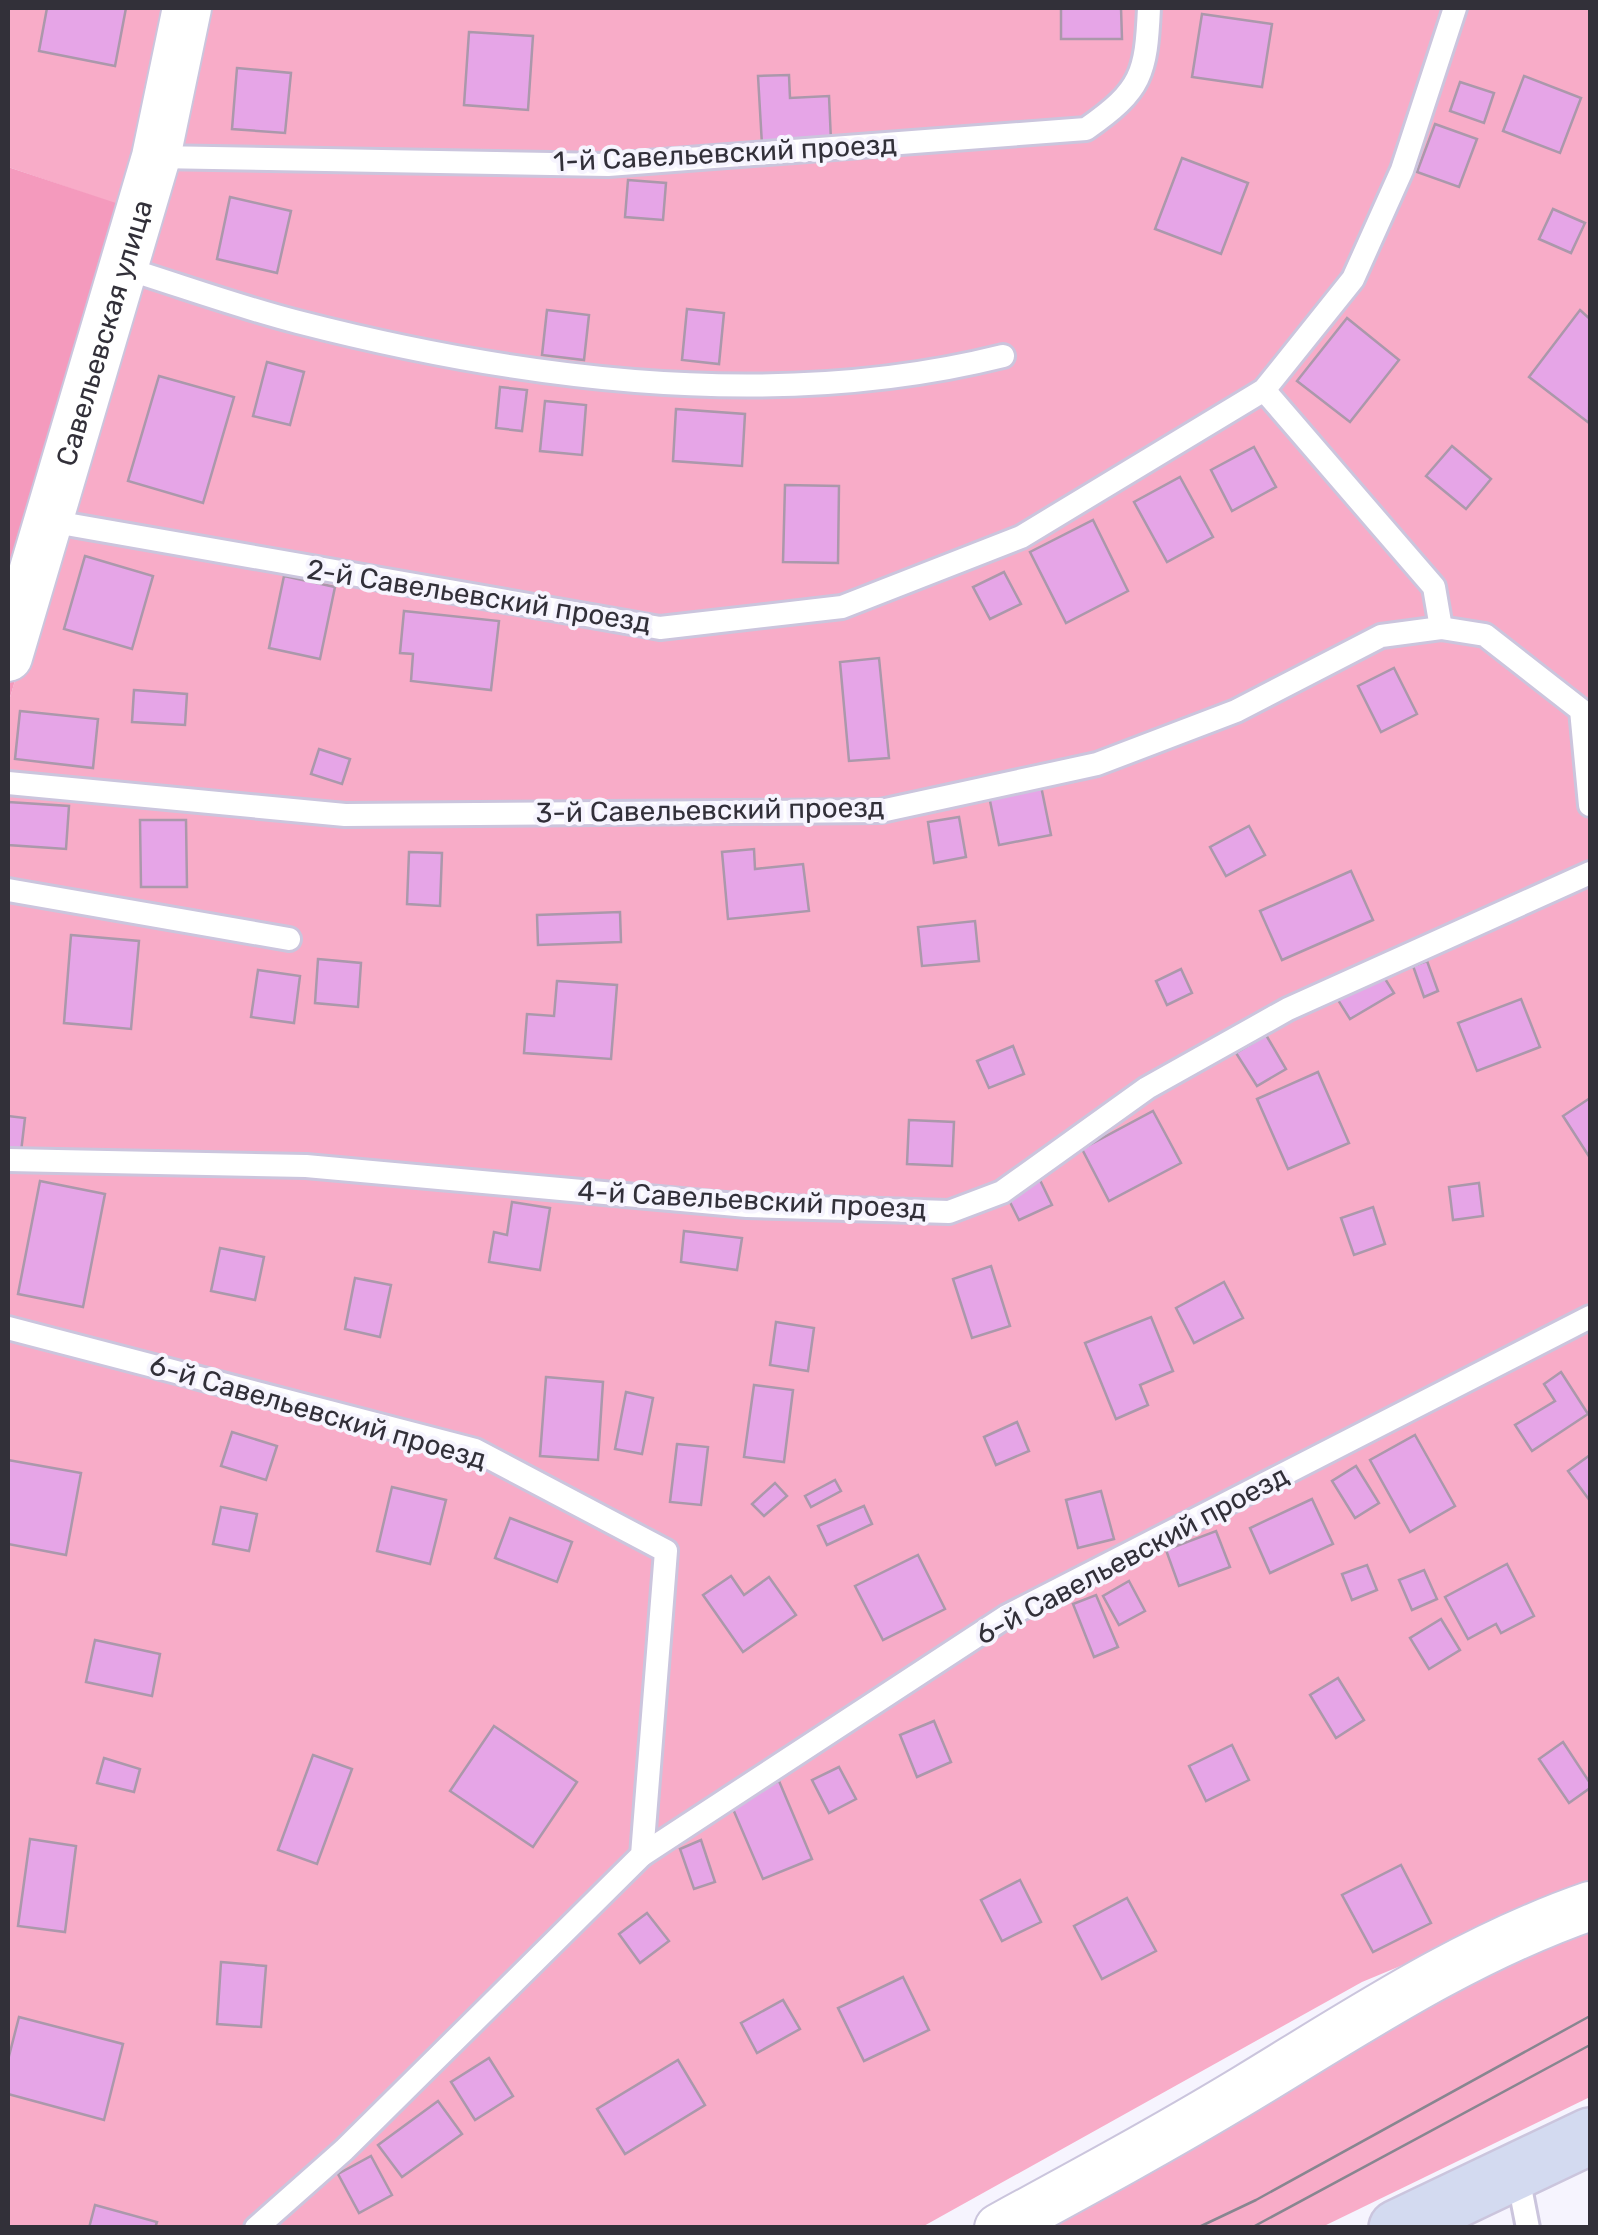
<svg xmlns="http://www.w3.org/2000/svg" width="1598" height="2235" font-family="Rubik,sans-serif">
  <style>
    .green { fill: #f8acc8 }
    .forest { fill: #f49abd }
    .building { fill: #e6a5e7; stroke: #ab98ab; stroke-width: 2.5 }
    .lines { fill: none; stroke-linecap: round; stroke-linejoin: round }
    .lane-casing { stroke: #cbc5dd; stroke-width: 28 }
    .street-casing { stroke: #cbc5dd; stroke-width: 52 }
    .secondary-casing { stroke: #cbc5dd; stroke-width: 60 }
    .lane { stroke: #fff; stroke-width: 22 }
    .street { stroke: #fff; stroke-width: 48 }
    .secondary { stroke: #d3daf0; stroke-width: 55 }
    .tram { stroke: #888690; stroke-width: 2.5 }
    .labels { text-anchor: middle; dominant-baseline: central; stroke-width: 8; stroke-linejoin: round; paint-order: stroke }
    .street-label { font-size: 28px; fill: #323039; stroke: #f6f4fe }
  </style>
  <rect width="100%" height="100%" fill="#f6f4fe"/>
  <g class="green">
    <path d="M8,8h1582v1879l-228,95 -440,245h-914v-1523l147,-487 -147,-50z"/>
    <path d="M1590,1919v178l-268,130 -338,1z"/>
  </g>
  <path class="forest" d="M8,167l147,49 -147,488z"/>
  <g class="building">
    <path d="M47,8h79l-11,58 -76,-15z"/>
    <path d="M1061,8h60l1,31h-61z"/>
    <path d="M1202,14l70,10 -10,63 -70,-10z"/>
    <path d="M469,32l64,4 -5,74 -64,-5z"/>
    <path d="M237,68l54,5 -6,60 -53,-4z"/>
    <path d="M789,75l1,23 39,-2 2,45 -69,4 -4,-69z"/>
    <path d="M1524,76l57,22 -21,55 -57,-22z"/>
    <path d="M1460,82l34,11 -10,30 -34,-12z"/>
    <path d="M1435,124l42,15 -18,48 -42,-15z"/>
    <path d="M1182,158l66,25 -27,71 -66,-25z"/>
    <path d="M628,180l38,3 -3,37 -38,-3z"/>
    <path d="M230,197l61,14 -14,62 -60,-14z"/>
    <path d="M1553,209l32,14 -14,30 -32,-14z"/>
    <path d="M687,309l37,4 -5,51 -37,-4z"/>
    <path d="M547,310l42,5 -5,45 -42,-5z"/>
    <path d="M1580,310l10,9 -1,104 -60,-46z"/>
    <path d="M1347,318l52,42 -49,62 -53,-41z"/>
    <path d="M267,362l37,10 -14,53 -37,-9z"/>
    <path d="M159,376l75,21 -31,106 -75,-22z"/>
    <path d="M500,387l27,3 -5,41 -26,-3z"/>
    <path d="M545,401l41,4 -4,50 -42,-4z"/>
    <path d="M676,409l69,5 -3,52 -69,-5z"/>
    <path d="M1452,446l39,33 -25,30 -40,-33z"/>
    <path d="M1254,447l22,40 -44,24 -21,-41z"/>
    <path d="M1180,477l33,60 -46,25 -33,-60z"/>
    <path d="M785,485l54,1 -1,77 -55,-1z"/>
    <path d="M1093,520l35,71 -62,32 -36,-71z"/>
    <path d="M85,556l68,20 -21,73 -68,-20z"/>
    <path d="M1004,572l17,32 -31,15 -17,-32z"/>
    <path d="M284,576l51,11 -15,72 -51,-11z"/>
    <path d="M404,611l95,10 -8,69 -80,-9 2,-27 -13,-1z"/>
    <path d="M879,658l10,100 -40,3 -9,-99z"/>
    <path d="M1394,668l23,46 -36,18 -23,-46z"/>
    <path d="M134,690l53,4 -2,31 -53,-3z"/>
    <path d="M20,711l78,8 -5,49 -78,-9z"/>
    <path d="M319,749l31,10 -8,25 -31,-10z"/>
    <path d="M1041,786l10,49 -52,10 -10,-49z"/>
    <path d="M8,802l61,4 -3,43 -58,-4z"/>
    <path d="M959,817l7,40 -32,6 -6,-41z"/>
    <path d="M140,820h46l1,67h-46z"/>
    <path d="M1249,826l16,29 -39,21 -16,-29z"/>
    <path d="M754,849l1,20 48,-5 6,47 -81,8 -6,-67z"/>
    <path d="M409,852l33,1 -2,53 -33,-2z"/>
    <path d="M1351,871l22,49 -91,40 -22,-49z"/>
    <path d="M620,912l1,30 -83,3 -1,-30z"/>
    <path d="M975,921l4,40 -57,5 -4,-39z"/>
    <path d="M71,935l68,6 -8,88 -67,-6z"/>
    <path d="M318,959l43,4 -3,44 -43,-4z"/>
    <path d="M1427,961l11,30 -14,6 -11,-31z"/>
    <path d="M1181,969l11,24 -25,12 -11,-24z"/>
    <path d="M258,970l42,6 -6,47 -43,-6z"/>
    <path d="M1382,974l12,19 -44,26 -12,-19z"/>
    <path d="M557,981l60,4 -6,74 -87,-6 3,-39 27,2z"/>
    <path d="M1521,999l19,48 -63,24 -19,-48z"/>
    <path d="M1266,1035l20,34 -29,17 -21,-33z"/>
    <path d="M1013,1046l11,28 -35,14 -12,-27z"/>
    <path d="M1318,1072l31,71 -61,26 -31,-70z"/>
    <path d="M1590,1098v60l-27,-42z"/>
    <path d="M1153,1111l28,52 -72,38 -27,-52z"/>
    <path d="M8,1116l17,2 -4,34 -13,-1z"/>
    <path d="M909,1120l45,2 -2,44 -45,-2z"/>
    <path d="M1039,1178l13,27 -33,15 -13,-26z"/>
    <path d="M40,1181l65,13 -22,113 -65,-13z"/>
    <path d="M1479,1183l4,33 -30,4 -4,-33z"/>
    <path d="M512,1202l38,6 -10,62 -51,-8 5,-30 13,3z"/>
    <path d="M1373,1207l12,37 -31,11 -13,-37z"/>
    <path d="M684,1231l58,7 -5,32 -56,-8z"/>
    <path d="M220,1248l44,9 -9,43 -44,-9z"/>
    <path d="M991,1266l19,60 -38,12 -19,-59z"/>
    <path d="M355,1278l36,7 -11,52 -35,-8z"/>
    <path d="M1224,1282l19,36 -49,25 -18,-35z"/>
    <path d="M1151,1317l22,54 -33,14 8,20 -32,14 -31,-76z"/>
    <path d="M776,1322l38,6 -6,43 -38,-6z"/>
    <path d="M1561,1372l27,42 -56,37 -17,-26 40,-24 -11,-17z"/>
    <path d="M546,1377l57,5 -5,78 -58,-4z"/>
    <path d="M754,1385l39,5 -9,72 -40,-5z"/>
    <path d="M626,1392l27,6 -11,56 -27,-5z"/>
    <path d="M1017,1422l12,29 -33,14 -12,-28z"/>
    <path d="M232,1432l45,14 -11,34 -45,-14z"/>
    <path d="M1415,1435l40,71 -45,26 -40,-72z"/>
    <path d="M677,1444l31,3 -7,58 -31,-3z"/>
    <path d="M1590,1455v46l-22,-30z"/>
    <path d="M8,1460l73,13 -15,82 -58,-11z"/>
    <path d="M1356,1466l23,37 -24,15 -23,-37z"/>
    <path d="M835,1480l6,11 -30,16 -6,-11z"/>
    <path d="M775,1483l12,13 -23,20 -12,-12z"/>
    <path d="M392,1487l54,13 -16,64 -53,-13z"/>
    <path d="M1101,1491l13,48 -36,9 -12,-48z"/>
    <path d="M1312,1499l21,45 -63,29 -20,-45z"/>
    <path d="M864,1506l8,18 -45,21 -9,-19z"/>
    <path d="M221,1507l36,7 -8,37 -36,-7z"/>
    <path d="M510,1518l62,24 -15,40 -62,-24z"/>
    <path d="M1216,1531l14,36 -51,19 -13,-36z"/>
    <path d="M918,1555l27,54 -62,31 -28,-54z"/>
    <path d="M1507,1564l27,52 -33,17 -5,-9 -28,15 -23,-42z"/>
    <path d="M1367,1565l10,25 -25,10 -10,-26z"/>
    <path d="M1424,1570l13,29 -25,11 -13,-30z"/>
    <path d="M731,1576l13,19 25,-18 27,38 -53,37 -40,-57z"/>
    <path d="M1129,1581l16,30 -26,14 -16,-29z"/>
    <path d="M1096,1595l22,52 -24,10 -21,-53z"/>
    <path d="M1441,1619l19,31 -31,19 -19,-31z"/>
    <path d="M95,1640l65,14 -8,42 -66,-14z"/>
    <path d="M1338,1678l26,42 -28,18 -26,-43z"/>
    <path d="M934,1721l17,41 -34,15 -17,-42z"/>
    <path d="M494,1726l83,56 -44,65 -83,-56z"/>
    <path d="M1563,1742l27,41v5l-21,15 -30,-44z"/>
    <path d="M1232,1745l17,35 -43,21 -17,-35z"/>
    <path d="M313,1755l39,14 -35,95 -39,-14z"/>
    <path d="M104,1758l36,11 -6,23 -37,-9z"/>
    <path d="M839,1767l17,32 -27,14 -17,-33z"/>
    <path d="M779,1781l33,78 -49,20 -33,-77z"/>
    <path d="M30,1839l46,7 -11,86 -47,-6z"/>
    <path d="M701,1840l14,42 -21,7 -14,-40z"/>
    <path d="M1401,1865l30,58 -58,29 -31,-57z"/>
    <path d="M1020,1880l21,42 -39,19 -21,-41z"/>
    <path d="M1127,1898l29,53 -54,28 -28,-53z"/>
    <path d="M647,1913l22,28 -29,22 -21,-29z"/>
    <path d="M221,1962l45,4 -5,61 -44,-3z"/>
    <path d="M903,1977l26,53 -65,31 -26,-53z"/>
    <path d="M783,2000l17,29 -43,24 -16,-30z"/>
    <path d="M19,2017l104,27 -19,76 -96,-26v-34z"/>
    <path d="M489,2058l24,38 -38,24 -24,-38z"/>
    <path d="M678,2060l27,45 -80,49 -28,-45z"/>
    <path d="M438,2101l24,33 -60,43 -24,-32z"/>
    <path d="M371,2156l21,39 -33,18 -21,-39z"/>
    <path d="M95,2205l62,17 -2,6h-66z"/>
  </g>
  <g class="lines">
    <defs>
      <g id="lane">
        <path d="M156,157l452,8 478,-36c56,-39 60,-55 63,-121"/>
        <path d="M124,268c58,18 115,39 174,54 225,58 478,91 705,34"/>
        <path d="M1264,390l170,197 7,41 44,7 96,75 9,95"/>
        <path d="M49,521l611,107 182,-21 179,-70 243,-147 89,-111 49,-109 53,-162"/>
        <path d="M8,783l337,32 536,-4 216,-47 139,-53 145,-75 60,-8"/>
        <path d="M8,890l281,49"/>
        <path d="M8,1160l298,6 441,40 202,6 53,-20 145,-104 141,-79 302,-136"/>
        <path d="M8,1328l467,122 191,101 -24,304 -298,295 -88,78"/>
        <path d="M642,1855l365,-239 583,-299"/>
        <path d="M1517,2172l11,56"/>
      </g>
      <g id="street">
        <path id="s1" d="M8,657l148,-500 31,-149"/>
        <path d="M999,2228c83,-45 166,-90 247,-139 112,-68 220,-140 344,-183"/>
      </g>
      <path id="secondary" d="M1397,2228l193,-92"/>
    </defs>
    <use href="#lane" class="lane-casing"/>
    <use href="#street" class="street-casing"/>
    <use href="#secondary" class="secondary-casing"/>
    <use href="#lane" class="lane"/>
    <use href="#street" class="street"/>
    <use href="#secondary" class="secondary"/>
    <g class="tram">
      <path d="M1197,2228l59,-28 334,-184"/>
      <path d="M1251,2228l339,-183"/>
    </g>
  </g>
  <g class="labels">
    <g class="street-label">
      <text transform="translate(725 153) rotate(-3)">1-й Савельевский проезд</text>
      <text stroke="none"><textPath href="#s1" startOffset="338">Савельевская улица</textPath></text>
      <text transform="translate(479 596) rotate(9)">2-й Савельевский проезд</text>
      <text transform="translate(710 810) rotate(-1)">3-й Савельевский проезд</text>
      <text transform="translate(752 1200) rotate(3)">4-й Савельевский проезд</text>
      <text transform="translate(318 1412) rotate(16)">6-й Савельевский проезд</text>
      <text transform="translate(1132 1555) rotate(-28)">6-й Савельевский проезд</text>
    </g>
  </g>
  <rect width="1598" height="2235" fill="none" stroke="#323039" stroke-width="20"/>
</svg>
